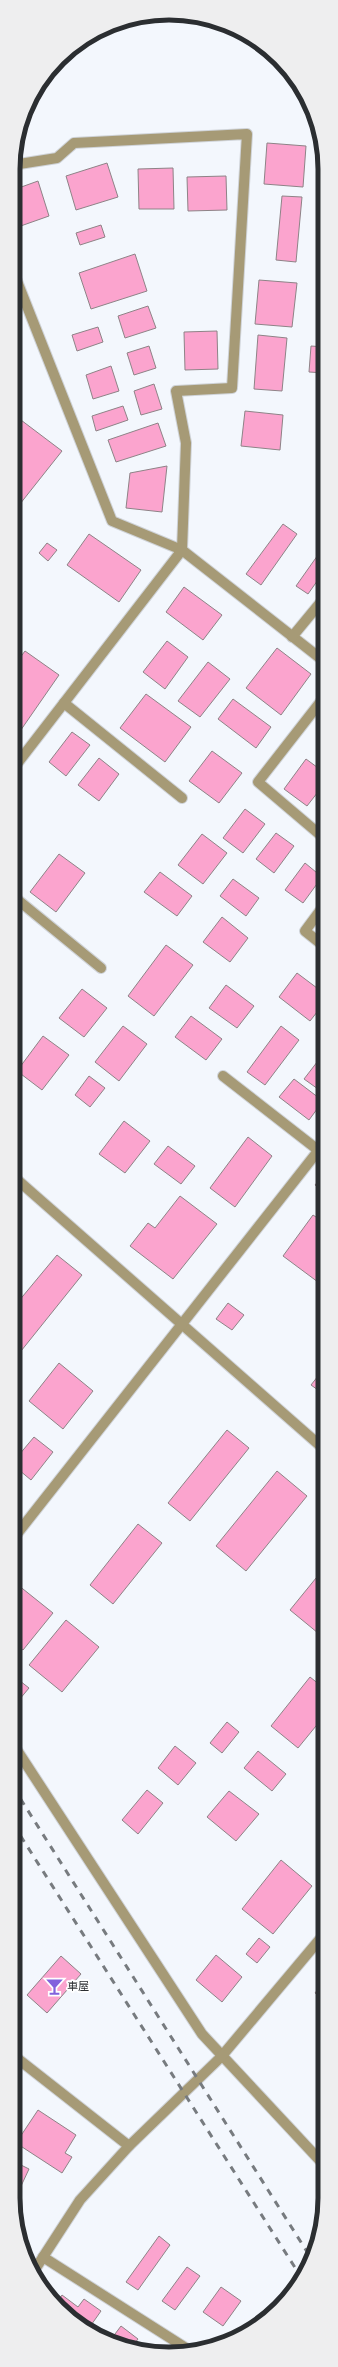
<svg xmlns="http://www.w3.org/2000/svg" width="338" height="2367" font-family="Inter,'Noto Sans JP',sans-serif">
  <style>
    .building { fill: #fba4ce; stroke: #8e8387 }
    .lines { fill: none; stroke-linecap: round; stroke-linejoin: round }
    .minor-casing { stroke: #cfd3d8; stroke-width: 12 }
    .tertiary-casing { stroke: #cfd3d8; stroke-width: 12 }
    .minor { stroke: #a69a76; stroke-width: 10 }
    .tertiary { stroke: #a69a76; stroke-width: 10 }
    .rail { stroke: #777b7f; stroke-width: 3; stroke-dasharray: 7 7; stroke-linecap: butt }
    .labels { text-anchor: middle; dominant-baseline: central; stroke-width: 3.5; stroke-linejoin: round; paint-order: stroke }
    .poi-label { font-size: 11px; fill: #2b2e31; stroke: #fff; text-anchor: start }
    .rim { fill: none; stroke: #2b2e31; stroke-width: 5 }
  </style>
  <rect width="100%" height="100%" fill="#f3f7fd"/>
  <g class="building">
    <path d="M267,143l39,3 -3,41 -39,-3z"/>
    <path d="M107,163l11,34 -42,13 -10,-34z"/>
    <path d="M173,168l1,41h-35l-1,-40z"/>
    <path d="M226,176l1,34 -39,1 -1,-34z"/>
    <path d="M38,181l11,35 -34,12 -2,-38z"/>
    <path d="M282,196l20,1 -6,65 -20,-2z"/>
    <path d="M101,225l4,12 -25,8 -4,-12z"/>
    <path d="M135,254l12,37 -56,18 -12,-36z"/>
    <path d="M259,280l38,3 -5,44 -37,-3z"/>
    <path d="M148,306l8,22 -31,10 -7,-22z"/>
    <path d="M98,327l5,15 -26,9 -5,-16z"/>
    <path d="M217,331l1,38 -33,1 -1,-38z"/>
    <path d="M258,335l29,3 -5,53 -28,-2z"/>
    <path d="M149,346l7,22 -22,7 -7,-22z"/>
    <path d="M311,346l14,1v26l-16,-1z"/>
    <path d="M111,366l8,25 -26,8 -7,-24z"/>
    <path d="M154,384l8,25 -21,6 -7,-24z"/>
    <path d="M123,406l5,14 -32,11 -4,-15z"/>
    <path d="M245,411l38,4 -3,35 -39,-4z"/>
    <path d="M13,414l49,37 -46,58 -3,-2z"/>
    <path d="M158,423l8,23 -50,16 -8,-22z"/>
    <path d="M167,466l-5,46 -36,-4 4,-35z"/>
    <path d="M283,524l14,10 -36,51 -15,-11z"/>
    <path d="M89,534l52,36 -22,32 -52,-37z"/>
    <path d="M47,543l10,7 -9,11 -9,-8z"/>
    <path d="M325,545v25l-17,24 -12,-8z"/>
    <path d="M184,587l38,28 -19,25 -37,-28z"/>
    <path d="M167,641l21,16 -23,32 -22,-17z"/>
    <path d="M277,648l34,26 -30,41 -35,-27z"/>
    <path d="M25,651l34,24 -43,62 -3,-2v-68z"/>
    <path d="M208,662l22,17 -30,38 -22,-16z"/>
    <path d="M146,694l45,33 -26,35 -45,-34z"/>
    <path d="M233,699l38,28 -15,21 -38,-29z"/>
    <path d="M72,732l18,13 -24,31 -17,-14z"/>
    <path d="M212,751l30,22 -23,30 -30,-22z"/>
    <path d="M99,758l20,16 -20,27 -21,-16z"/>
    <path d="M306,759l19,14v10l-18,23 -23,-17z"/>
    <path d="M245,809l20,15 -22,29 -20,-15z"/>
    <path d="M276,833l18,13 -20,27 -18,-14z"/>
    <path d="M202,834l25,19 -24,31 -25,-19z"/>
    <path d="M59,854l26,19 -29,39 -26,-20z"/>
    <path d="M305,863l17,14 -19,26 -18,-13z"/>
    <path d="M160,872l32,24 -15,20 -33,-24z"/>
    <path d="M233,879l26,19 -13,18 -26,-20z"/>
    <path d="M222,917l26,21 -18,24 -27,-20z"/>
    <path d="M166,945l27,20 -39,51 -26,-20z"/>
    <path d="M297,973l28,21v8l-15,19 -31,-24z"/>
    <path d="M226,985l28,21 -17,22 -28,-20z"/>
    <path d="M82,989l25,19 -23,29 -25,-19z"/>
    <path d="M191,1016l31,23 -16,21 -31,-23z"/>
    <path d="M123,1026l24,18 -28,37 -24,-19z"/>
    <path d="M281,1026l18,14 -34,45 -18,-13z"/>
    <path d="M43,1036l26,19 -27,35 -25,-19z"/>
    <path d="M321,1057l4,2v35l-21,-15z"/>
    <path d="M89,1076l16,12 -15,19 -15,-12z"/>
    <path d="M294,1079l29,22 -14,19 -30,-23z"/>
    <path d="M124,1121l26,20 -25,32 -26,-19z"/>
    <path d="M248,1137l24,19 -37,51 -25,-19z"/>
    <path d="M168,1146l27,20 -14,18 -27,-20z"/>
    <path d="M325,1173v20l-10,-8z"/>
    <path d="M180,1196l37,28 -44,55 -43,-33 18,-23 7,5z"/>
    <path d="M313,1215l12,8v58l-3,4 -39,-29z"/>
    <path d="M57,1255l25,20 -69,86v-53z"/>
    <path d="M228,1303l16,12 -12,15 -16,-11z"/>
    <path d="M59,1363l34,28 -30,38 -34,-28z"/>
    <path d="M325,1367v28l-14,-10z"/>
    <path d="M227,1430l22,18 -59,73 -22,-18z"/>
    <path d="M34,1437l19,15 -22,28 -18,-15v-3z"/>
    <path d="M277,1471l30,25 -61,75 -30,-25z"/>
    <path d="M138,1524l24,19 -49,61 -23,-19z"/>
    <path d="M325,1567v58l-7,8 -28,-23z"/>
    <path d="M18,1585l35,28 -30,37 -10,-7v-51z"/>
    <path d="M66,1620l33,27 -37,45 -33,-27z"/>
    <path d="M15,1677l14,11 -10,12 -6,-4v-16z"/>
    <path d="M310,1677l15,12v26l-27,33 -27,-22z"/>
    <path d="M227,1722l12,10 -17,21 -12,-10z"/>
    <path d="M175,1746l21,17 -18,22 -20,-17z"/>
    <path d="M258,1751l28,23 -14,17 -28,-23z"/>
    <path d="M147,1790l16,13 -25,31 -16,-14z"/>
    <path d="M229,1791l30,23 -23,27 -29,-24z"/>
    <path d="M281,1860l31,26 -39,48 -31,-25z"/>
    <path d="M259,1938l11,9 -13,16 -11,-9z"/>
    <path d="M216,1955l26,22 -20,25 -26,-22z"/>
    <path d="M61,1956l20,18 -34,39 -20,-18z"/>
    <path d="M325,1980v20l-10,-7z"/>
    <path d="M38,2110l38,25 -11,18 7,4 -10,16 -46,-30z"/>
    <path d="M13,2161l16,8 -15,32 -1,-3z"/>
    <path d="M159,2236l11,9 -32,45 -12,-8z"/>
    <path d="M187,2267l13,9 -25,34 -13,-9z"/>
    <path d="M221,2287l20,14 -18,25 -20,-14z"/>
    <path d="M62,2295l16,12 6,-8 17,12 -12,17 -30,-20 -3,-4z"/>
    <path d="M265,2309l7,6 -20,12z"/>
    <path d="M121,2326l17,13 -6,8 -23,-5z"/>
  </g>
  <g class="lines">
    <defs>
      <g id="minor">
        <path d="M13,271l99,250 70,29 143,112"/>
        <path d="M292,637l33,-40"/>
        <path d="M325,696l-67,86 67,57"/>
        <path d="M64,703l118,95"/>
        <path d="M13,769l169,-219 4,-107 -10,-52 56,-3 15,-254 -173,9 -17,15 -44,7"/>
        <path d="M13,896l88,72"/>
        <path d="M325,904l-20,27 20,16"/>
        <path d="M223,1076l95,74"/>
        <path d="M13,1176l312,274"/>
        <path d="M13,1539l312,-397"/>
        <path d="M13,1744l189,290 123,132"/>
        <path d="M43,2257l146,93"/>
      </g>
      <g id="tertiary">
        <path d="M13,2055l116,91"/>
        <path d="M34,2271l46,-71 49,-54 92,-89 104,-124"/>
      </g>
    </defs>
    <use href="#minor" class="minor-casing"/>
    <use href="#tertiary" class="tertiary-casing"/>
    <use href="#minor" class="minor"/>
    <use href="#tertiary" class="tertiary"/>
    <g class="rail">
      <path d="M13,1787l298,471"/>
      <path d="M13,1824l288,453"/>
    </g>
  </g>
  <defs>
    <symbol id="bar-bare" viewBox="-9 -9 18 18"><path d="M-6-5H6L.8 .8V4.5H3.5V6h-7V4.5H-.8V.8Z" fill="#8262dd" stroke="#fff" stroke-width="2.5" paint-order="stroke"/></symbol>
  </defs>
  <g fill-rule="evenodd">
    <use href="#bar-bare" x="42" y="1974" width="25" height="25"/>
  </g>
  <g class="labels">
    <g class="poi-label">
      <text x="67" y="1986">車屋</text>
    </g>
  </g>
  <path d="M0 0H338V2367H0ZM169 20H169A149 149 0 0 1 318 169V2198A149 149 0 0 1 169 2347H169A149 149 0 0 1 20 2198V169A149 149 0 0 1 169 20Z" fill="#eeeeef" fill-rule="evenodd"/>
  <path class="rim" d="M169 20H169A149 149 0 0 1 318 169V2198A149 149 0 0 1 169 2347H169A149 149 0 0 1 20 2198V169A149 149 0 0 1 169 20Z"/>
</svg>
